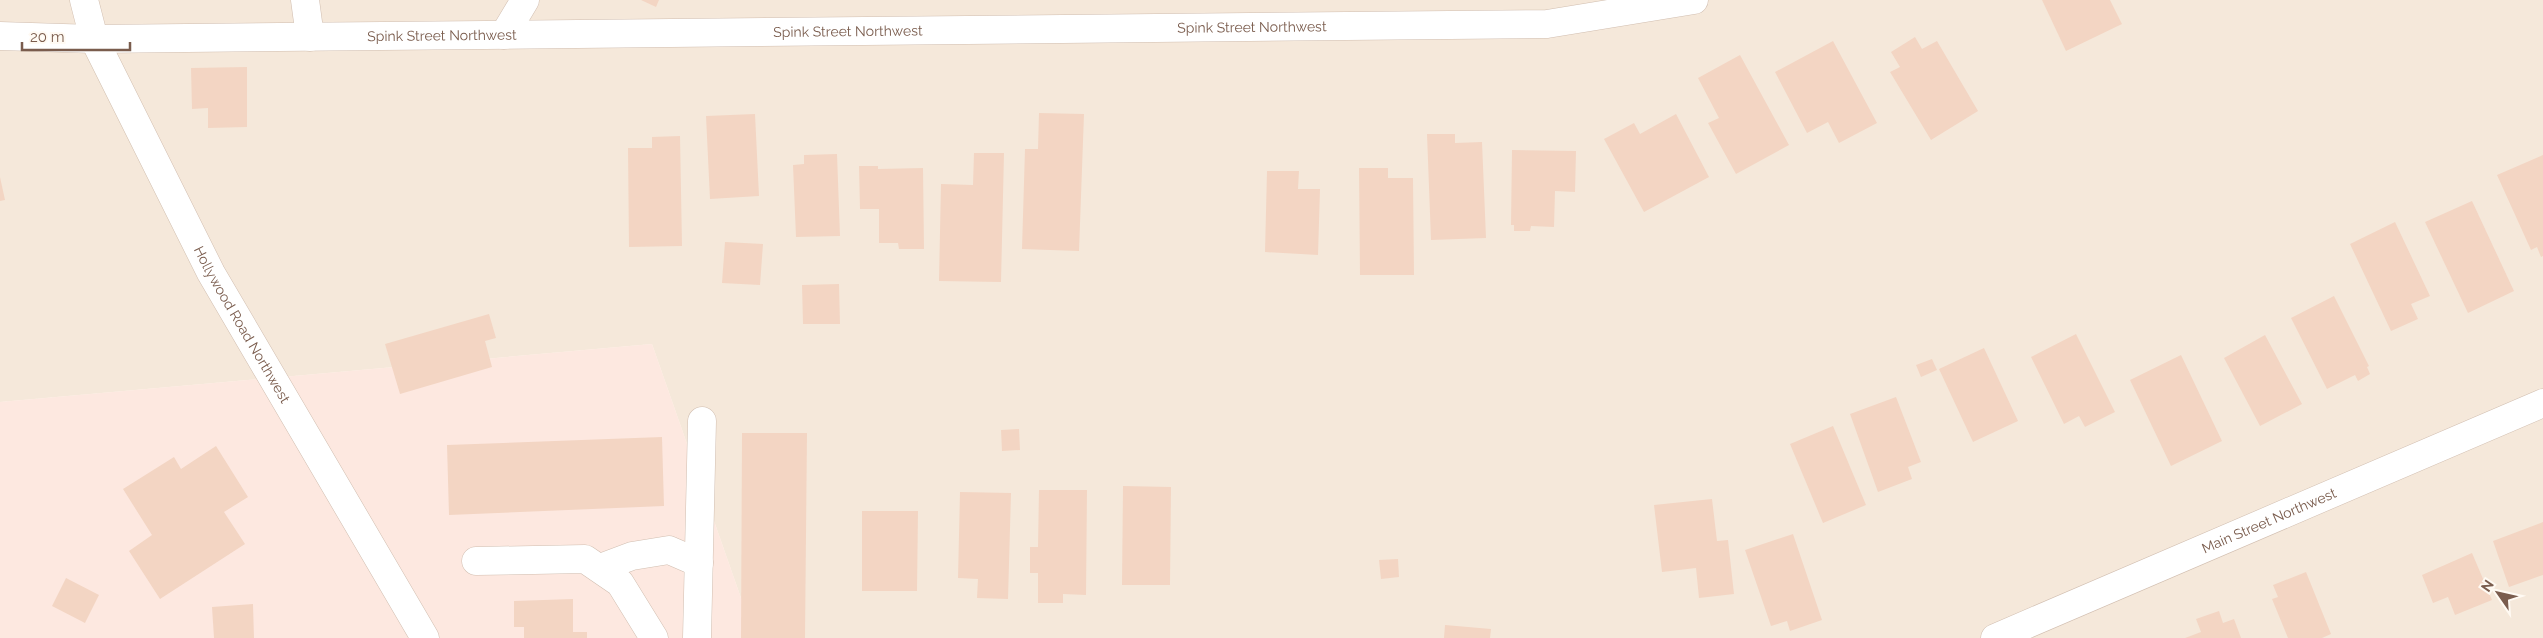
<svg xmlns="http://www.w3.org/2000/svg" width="2543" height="638" font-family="Raleway,sans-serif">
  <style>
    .residential { fill: #f5e8da }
    .commercial { fill: #fde8e0 }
    .building { fill: #f3d5c3 }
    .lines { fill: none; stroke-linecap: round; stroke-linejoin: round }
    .minor-casing { stroke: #d1beb0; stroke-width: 29 }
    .minor { stroke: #fff; stroke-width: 28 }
    .labels { text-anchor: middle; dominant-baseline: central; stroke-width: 4; stroke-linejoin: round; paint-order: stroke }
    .street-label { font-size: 14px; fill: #7a5c4d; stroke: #fffaf3 }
  </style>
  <rect width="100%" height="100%" fill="#fdf6ec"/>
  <path class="residential" d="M0,0h2543v638h-1788l-103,-294 -652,58z"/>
  <path class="commercial" d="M652,344l103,294h-755v-236z"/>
  <g class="building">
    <path d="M641,0h18l-3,7z"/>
    <path d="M2042,0h68l12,24 -56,27z"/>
    <path d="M1915,37l7,12 15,-8 41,70 -47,29 -41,-68 10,-5 -9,-15z"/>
    <path d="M1833,41l44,82 -38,20 -11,-21 -21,11 -32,-61z"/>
    <path d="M1740,55l49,90 -53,29 -28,-51 11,-5 -21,-40z"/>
    <path d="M247,67v60l-39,1v-20l-16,1 -1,-41z"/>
    <path d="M1039,113l45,1 -5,137 -57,-2 3,-100h13z"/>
    <path d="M755,114l4,82 -49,3 -4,-83z"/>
    <path d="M1676,114l33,63 -65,35 -40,-73 30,-16 6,11z"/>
    <path d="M1427,134h28v9l27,-1 4,96 -55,2z"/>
    <path d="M680,136l2,110 -53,1 -1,-99h24v-11z"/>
    <path d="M1512,150l64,1 -1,41 -20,-1 -1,36 -23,-1 -1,5h-16v-6h-3z"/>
    <path d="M974,153h30l-3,129 -62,-1 2,-97 32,1z"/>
    <path d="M837,154l3,82 -44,1 -3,-72 11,-1v-9z"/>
    <path d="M2543,155v101l-2,1 -4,-10 -6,3 -34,-75z"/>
    <path d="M859,166h19v3l45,-1 1,81h-25l-1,-6h-19v-34h-19z"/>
    <path d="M1359,168h29v10h25l1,97h-54z"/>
    <path d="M1267,171h32l-1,18h22l-2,66 -53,-3z"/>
    <path d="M0,177l5,23 -5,1z"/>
    <path d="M2472,201l42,90 -46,22 -43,-91z"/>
    <path d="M2395,222l35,74 -19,8 7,15 -27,12 -41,-87z"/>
    <path d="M725,242l38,2 -3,41 -38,-2z"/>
    <path d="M839,284l1,40h-37l-1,-39z"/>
    <path d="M2334,296l35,70 -2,1 3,7 -12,7 -3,-6 -28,14 -36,-71z"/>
    <path d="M489,314l7,24 -11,3 7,26 -92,27 -15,-50z"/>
    <path d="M2076,334l39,78 -30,15 -6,-11 -15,8 -33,-67z"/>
    <path d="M2265,335l37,69 -42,22 -36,-68z"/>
    <path d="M1984,348l34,73 -45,21 -34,-73z"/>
    <path d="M2181,355l41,86 -51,25 -41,-86z"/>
    <path d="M1932,359l5,11 -16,7 -5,-12z"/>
    <path d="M1896,397l25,65 -13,5 4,12 -34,13 -28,-78z"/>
    <path d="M1833,426l33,79 -43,18 -33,-79z"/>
    <path d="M1019,429l1,21 -18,1 -1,-21z"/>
    <path d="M742,433h65l-2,205h-64z"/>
    <path d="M662,437l2,69 -215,9 -2,-70z"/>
    <path d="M216,446l32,51 -24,15 21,32 -85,55 -31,-48 23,-16 -29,-46 51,-32 7,12z"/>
    <path d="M1123,486l48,1 -1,98h-48z"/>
    <path d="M1039,490h48l-1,105 -23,-1v9h-25v-30h-8v-26h8z"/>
    <path d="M960,492l51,1 -3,106 -31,-1 1,-19 -20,-1z"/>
    <path d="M1712,499l5,42 11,-1 6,54 -35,4 -3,-30 -34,4 -8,-67z"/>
    <path d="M862,511h56l-1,80h-55z"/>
    <path d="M2543,522v53l-34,12 -16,-46z"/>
    <path d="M1793,534l29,86 -32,11 -3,-10 -16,5 -26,-76z"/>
    <path d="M2472,553l20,47 -37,15 -7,-18 -15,6 -11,-28z"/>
    <path d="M1398,559l1,18 -18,2 -2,-19z"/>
    <path d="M2306,572l25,62 -9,4h-34l-16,-39 6,-2 -5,-12z"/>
    <path d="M66,578l33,17 -14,28 -33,-17z"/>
    <path d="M573,599v33h14v6h-63v-11h-10v-26z"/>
    <path d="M253,604l1,34h-40l-2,-31z"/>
    <path d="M2219,611l4,12 11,-4 7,19h-56l16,-6 -5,-13z"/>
    <path d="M1445,625l46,4 -1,9h-46z"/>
  </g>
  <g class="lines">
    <defs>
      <g id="minor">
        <path id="s1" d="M84,0l10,39 117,234 214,365"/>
        <path d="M305,0l5,37"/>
        <path d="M504,35l21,-35"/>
        <path id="s2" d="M0,36l94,3 1453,-15 147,-24"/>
        <path d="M476,561l109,-2 35,24 34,55"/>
        <path d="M600,568l32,-12 37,-6 30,13"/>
        <path d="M697,638l5,-217"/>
        <path id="s3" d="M1995,638l548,-235"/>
      </g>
    </defs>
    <use href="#minor" class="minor-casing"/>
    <use href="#minor" class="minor"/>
  </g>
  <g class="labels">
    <g class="street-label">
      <text stroke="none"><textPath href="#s2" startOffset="1252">Spink Street Northwest</textPath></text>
      <text stroke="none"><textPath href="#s2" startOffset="848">Spink Street Northwest</textPath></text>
      <text stroke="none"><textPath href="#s2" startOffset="442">Spink Street Northwest</textPath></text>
      <text stroke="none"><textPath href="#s1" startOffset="362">Hollywood Road Northwest</textPath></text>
      <text stroke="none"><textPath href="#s3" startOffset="298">Main Street Northwest</textPath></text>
    </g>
  </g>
  <g transform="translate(2498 593) rotate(304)" stroke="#fffaf3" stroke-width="4" paint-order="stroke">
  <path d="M0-4L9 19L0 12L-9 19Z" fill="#7a5c4d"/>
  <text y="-8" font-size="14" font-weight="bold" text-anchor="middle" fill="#7a5c4d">N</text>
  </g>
  <path d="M22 42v8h108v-8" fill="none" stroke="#7a5c4d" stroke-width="2.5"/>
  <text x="30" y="42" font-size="15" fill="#7a5c4d" stroke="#fffaf3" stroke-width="4" paint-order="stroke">20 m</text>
</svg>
